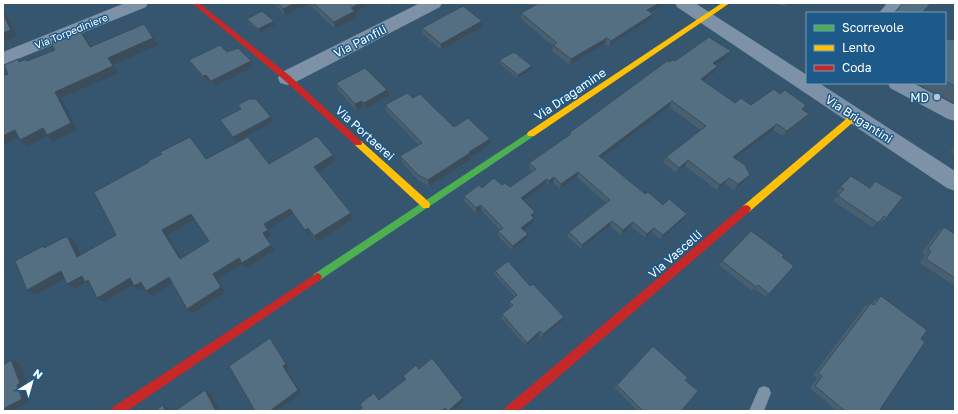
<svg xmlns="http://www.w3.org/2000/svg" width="958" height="414" font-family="'Golos Text',sans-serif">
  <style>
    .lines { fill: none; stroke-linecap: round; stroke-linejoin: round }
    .lane { fill: #7d92a6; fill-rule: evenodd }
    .street { fill: #7d92a6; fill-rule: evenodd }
    .fast { fill: #4caf50; fill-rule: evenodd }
    .slow { fill: #ffc107; fill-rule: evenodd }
    .jam { fill: #c62828; fill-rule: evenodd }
    .wall { fill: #485f70; fill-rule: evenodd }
    .shaded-wall { fill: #3b4d5b }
    .building { fill: #546e82; stroke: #3b4d5b; fill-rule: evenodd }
    .poi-dot { fill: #b9c4cd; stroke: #1d5989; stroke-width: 1.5 }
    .labels { text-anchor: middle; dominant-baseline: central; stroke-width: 3; stroke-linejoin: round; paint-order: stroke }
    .far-street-label { font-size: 10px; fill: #fff; stroke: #1d5989 }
    .street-label { font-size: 12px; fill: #fff; stroke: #1d5989 }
    .poi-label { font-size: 12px; fill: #fff; stroke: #1d5989; text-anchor: end }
  </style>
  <rect width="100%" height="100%" fill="#365670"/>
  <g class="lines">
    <path class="lane" d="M764,386l5,2 2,5 -7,18h-15l10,-23z"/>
    <g class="street">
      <path d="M125,3h23l-2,4 -143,58v-13z"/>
      <path d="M420,3h22l-2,4 -146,76 -7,2 -7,-2 -2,-5 2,-5z"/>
      <path d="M675,3h20l112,72v8h12l136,88v20l-8,-3 -270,-181z"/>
      <path d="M887,3h18l-8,10h-18z"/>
      <path d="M888,83h25l42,22v16l-7,-2 -58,-31z"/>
    </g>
    <path class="fast" d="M531,131l4,3 -1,2 -214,144 -3,1 -3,-1 -2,-3 2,-3z"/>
    <g class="slow">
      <path d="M722,3h8l-196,133h-6l-1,-2 1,-2z"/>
      <path d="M855,113l4,3 -1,2 -109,94h-6l-2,-3 2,-3 109,-92z"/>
      <path d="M358,140l3,1 68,61 1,3 -1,3h-6l-68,-63 -1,-2z"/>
    </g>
    <g class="jam">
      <path d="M192,3h7l91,73 71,65 1,2 -1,2h-6l-71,-65z"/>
      <path d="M746,205l3,1 2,3 -2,3 -230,199h-15l2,-4 237,-201z"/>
      <path d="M317,273l3,1 2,3 -2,3 -193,131h-16l2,-4z"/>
    </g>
  </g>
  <g class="wall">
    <path d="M274,3h100l-18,9 1,6 -22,11 -26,-25 -24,11z"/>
    <path d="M386,3h14l-9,4z"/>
    <path d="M530,3h131l-1,5 -8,4 1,2 -2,5 -42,27 -4,-2 -35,21 -18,-14 1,-5 -32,-27v-6l13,-7z"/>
    <path d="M778,3h13l-6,4z"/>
    <path d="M247,19l27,2 1,4 -15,8 -12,-11z"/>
    <path d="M482,27l-41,23 -18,-16 -1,-6z"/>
    <path d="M945,39l10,1v63l-39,-20h29z"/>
    <path d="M731,51l-3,6 -12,8 -1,7 -12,9 32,22 16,2 29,-11 26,11 -3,5 1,9 -21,17 -10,-6 -38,28 15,17 -4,5 -12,10 -9,-7 -8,7 -32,-24 -9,7 -13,-11 3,-5 35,-27 -32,-23 -67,51 43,36 18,11 21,14 -24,20 -8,-7 -7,6 -14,-12 -10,9 -11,-9 -29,23 -14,-13 2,-4 37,-29 -29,-26 -17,12 -7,-7 -5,4 -2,-2 -22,17 10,16 -1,6 -9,7 4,4 -1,5 -15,11 -14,-14v-5l2,-1 -19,-20 -5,3 -12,-12v-5l18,-8 20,-3 8,2 22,-16 -3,-3v-5l39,-27 1,-3 100,-71 6,-1z"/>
    <path d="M227,52l26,15 -38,19 -5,-5 -3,1 -14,-16 -4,-6z"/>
    <path d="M499,60l32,10 -14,8 -18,-15z"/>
    <path d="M336,83l53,13 -24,13 -1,-2 -7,4 -19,-21z"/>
    <path d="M413,98l41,29 36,18 -20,13v2l-41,26 -10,-5 -17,-19 -2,-6 19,-11 -32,-33 -2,-7z"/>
    <path d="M238,105l33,12 2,5 -37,20 -16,-22 20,-11z"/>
    <path d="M955,147v8l-5,-3z"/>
    <path d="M206,159l63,5 66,-2 -17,10 35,47 -36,23 -6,-8 -3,1 -15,-21 -26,16 4,6 -4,3 8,11 -29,18 -4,-4 -24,15 8,13 -34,22 -20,-31 -20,13 -8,-8 -3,2 -7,-6 -30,18 -7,-4 -6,-13 -5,-3 -11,7 -11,-10 -28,16 -9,-5 48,-49 6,14 35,-20zM195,220l14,21 -27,17 -14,-23z"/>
    <path d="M851,176l18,11 6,-6 11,37 -5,4 -2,-1 -7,6 -39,-26 6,-7 -3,-2z"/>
    <path d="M944,227l11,7v52l-35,-23 5,-8 -3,-3 16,-21z"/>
    <path d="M782,257l-13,37 -4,3 -11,-9 -2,3 -33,-26 3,-4z"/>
    <path d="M495,271l35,15 34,31 -1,3 -21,18 -3,-3 -13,11 -25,-28 1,-4 8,-7 -1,-2v-3l6,-5 -20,-22z"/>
    <path d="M881,296l40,43 -42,72h-42l-27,-23 7,-10 -4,-3 52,-69 6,-3 1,1 3,-4z"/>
    <path d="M653,346l32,34 -4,31h-43l-24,-24z"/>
  </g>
  <g class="shaded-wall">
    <path d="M65,3h7l-6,2z"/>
    <path d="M295,3h14v1l-24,11 -2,-6z"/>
    <path d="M360,3h14l-18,9 1,6 -22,11 -1,-7 17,-14z"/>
    <path d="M390,3h10l-9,4z"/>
    <path d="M660,3h1l-1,5 -15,7 2,-5z"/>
    <path d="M788,3h3l-6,4z"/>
    <path d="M3,9l14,27 -14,6z"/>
    <path d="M653,14l-2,5 -42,27 2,-5z"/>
    <path d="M274,21l1,4 -15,8 -2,-4z"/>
    <path d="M482,21v6l-41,23v-6z"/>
    <path d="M79,29l5,6 11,18 -5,-6z"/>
    <path d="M153,38l5,7 -45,20 5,8 -57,25 17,32 -25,11 -6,-5 -20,10 -7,-6 35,-48 53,-34z"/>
    <path d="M607,38l-2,6 -35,21 1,-6z"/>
    <path d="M731,51l-3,6 -17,12 2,-6z"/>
    <path d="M251,61l2,6 -38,19 -4,-5z"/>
    <path d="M532,66l-1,4 -14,8 1,-3z"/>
    <path d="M718,66l-3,6 -17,13 3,-6z"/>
    <path d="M206,75l4,6 -3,1 -4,-6z"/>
    <path d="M387,90l2,6 -24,13 -1,-6z"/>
    <path d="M362,101l2,6 -7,4 -2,-7z"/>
    <path d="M672,101l-3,6 -71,54 1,-5z"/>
    <path d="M809,114l-5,5 -21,17 4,-5z"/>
    <path d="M271,117l2,5 -37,20 -3,-5z"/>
    <path d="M777,124l-4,6 -43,32 3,-5z"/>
    <path d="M15,130l7,6 -19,9v-9z"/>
    <path d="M490,139v6l-20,13v2l-41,26 -1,-6 41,-28z"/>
    <path d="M333,155l2,7 -19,11 -2,-6z"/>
    <path d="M688,160l-3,6 -9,7 3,-5z"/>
    <path d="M578,172l-1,5 -17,12 1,-5z"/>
    <path d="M750,175l-4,5 -12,10 4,-6z"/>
    <path d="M554,177l-1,5 -5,4 1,-5z"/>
    <path d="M729,178l-4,5 -8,7 3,-5z"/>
    <path d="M547,179l-1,5 -25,19v-5z"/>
    <path d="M481,205v5l-5,3v-5z"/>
    <path d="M290,209l3,5 -26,16 -3,-6z"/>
    <path d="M535,212l-1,5 -4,3 1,-5z"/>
    <path d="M351,213l2,6 -36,23 -3,-6z"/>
    <path d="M191,214l5,5 -28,16 17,29 -5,-5 -18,-29z"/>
    <path d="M687,214l-3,5 -24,20 3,-4z"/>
    <path d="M534,218l-1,5 -12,9v-4z"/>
    <path d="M612,221l-2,5 -29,23 1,-4z"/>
    <path d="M633,222l-2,4 -10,9 2,-5z"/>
    <path d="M308,228l3,6 -3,1 -3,-5z"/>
    <path d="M654,228l-2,4 -7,6 2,-4z"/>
    <path d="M268,230l3,6 -5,3 -3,-6z"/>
    <path d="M528,234l-1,5 -15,11 1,-4z"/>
    <path d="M67,236l8,5 9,21 -7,-5z"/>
    <path d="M271,245l4,5 -29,18 -4,-4 -24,15 8,13 -34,22 -5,-5 26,-35 26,-16z"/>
    <path d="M61,271l8,5 -33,19 -9,-5z"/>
    <path d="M82,276l14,9 -3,1 -7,-4 -11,7 -8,-5z"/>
    <path d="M169,277l5,5 -22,14 -6,-5z"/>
    <path d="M130,278l7,5 -33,19 -7,-4z"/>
    <path d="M141,282l6,5 -6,3 -7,-4z"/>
    <path d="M564,317l-1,3 -21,18 1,-4z"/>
    <path d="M540,331l-1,4 -13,11 1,-3z"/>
    <path d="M270,338l3,4 16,25 -3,2 15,24 -24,18h-7z"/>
    <path d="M11,360l9,3 8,23 -3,2 5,13 -17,10h-10v-2l14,-24z"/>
    <path d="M205,390l5,3 10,18h-4z"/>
    <path d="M463,398v4l-10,9h-5z"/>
    <path d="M163,405l5,3 2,3h-5z"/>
  </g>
  <g class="building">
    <path d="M278,3h17l-12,6z"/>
    <path d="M313,3h47l-9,5 4,3 -21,11z"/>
    <path d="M539,3h121l-13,7 6,4 -42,27 -4,-3 -36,21 -18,-14 4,-2 -36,-30z"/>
    <path d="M903,3h28l-9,10h-28z"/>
    <path d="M463,6l19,15 -41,23 -19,-16z"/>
    <path d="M262,11l12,10 -16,8 -11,-10z"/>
    <path d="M3,14l8,16 -8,3z"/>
    <path d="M144,24l9,14 -45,20 5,8 -58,26 16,31 -24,12 -4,-7 -23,12 -5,-10 -12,6v-60l5,-2 -4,-9 14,-6 1,3 7,-3 1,2 28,-11 -3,-4 1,-7 26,-10 11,18z"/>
    <path d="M709,37l22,14 -18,12 5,3 -17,13 34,24 6,-5 10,7 23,-16 6,5 5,-4 21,15 -4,4 7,5 -22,17 -10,-7 -44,33 12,8 5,10 -12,9 -9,-6 -9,7 -32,-25 -9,8 -13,-11 40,-31 -34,-25 -73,55 46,38 3,-2 15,13 6,-6 18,15 -24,21 -9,-7 -7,6 -14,-12 -10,8 -11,-9 -30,24 -13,-13 41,-32 -32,-28 -17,12 -7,-7 -5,4 -2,-2 -26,19 14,14 -4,3 3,3 -13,10 7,6 -15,12 -15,-15 5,-3 -22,-23 -5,3 -12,-12 15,-11 3,3 12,-10 8,7 3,-2 5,4 26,-18 -7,-6 42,-29 -2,-1 98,-72 2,1 4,-2 2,1z"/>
    <path d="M945,39l10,1v46l-10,-5z"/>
    <path d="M220,45l7,7 11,-4 13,13 -40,20 -5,-6 -3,1 -14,-16z"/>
    <path d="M514,52l18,14 -14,9 -19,-15z"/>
    <path d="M365,68l22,22 -23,13 -2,-2 -7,3 -19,-21z"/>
    <path d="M407,93l6,5 7,-4 34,33 14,-9 22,21 -21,13 1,1 -42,27 -10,-5 -18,-19 22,-13 -37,-38z"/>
    <path d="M249,99h7l15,18 -38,20 -13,-17 21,-11 -3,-4z"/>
    <path d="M317,136l16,19 -19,12 37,46 -37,23 -6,-8 -3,2 -15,-21 -26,15 4,6 -5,3 8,12 -29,18 -3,-5 -26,16 8,13 -34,22 -18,-32 -23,14 -5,-9 -7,4 -4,-8 -33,20 -9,-18 -3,2 -3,-6 -15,8 -6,-13 -34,19 -12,-29 28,-15 1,2 23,-12 10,21 39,-22 -22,-43 2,-1 53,-29 -1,-1 14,-7 -2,-2 30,-15 16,22 42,-22 21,27zM191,214l18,27 -29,18 -18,-29z"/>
    <path d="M851,176l19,12 5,-7 28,16 -17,21 -2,-2 -6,7 -40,-27 6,-7 -4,-2z"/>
    <path d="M944,227l11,7v44l-29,-19 5,-8 -3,-2z"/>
    <path d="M751,231l33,24 -2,2 12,9 -25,28 -11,-9 -2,2 -34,-26z"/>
    <path d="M508,261l22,25 3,-2 31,33 -21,17 -3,-3 -13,12 -25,-29 11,-9 -4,-3 8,-7 -22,-24z"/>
    <path d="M881,296l46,34 -6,9 4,3 -46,69h-34l-30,-25 7,-10 -4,-3 53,-70 3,2z"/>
    <path d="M270,338l16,26 -3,2 15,24 -28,21h-15l-26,-45z"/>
    <path d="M653,346l35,32 -3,2 13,11 -17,20h-38l-26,-26z"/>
    <path d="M432,358l31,40 -15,13 -3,-3 -3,3h-84l4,-3 -2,-4 14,-11 5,7 27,-21 -3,-3 13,-11 3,4z"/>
    <path d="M11,360l9,23 -3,2 5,14 -19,10v-44z"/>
    <path d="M205,390l11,21h-41z"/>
    <path d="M163,405l2,6h-10z"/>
  </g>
  <circle class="poi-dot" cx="937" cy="97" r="4"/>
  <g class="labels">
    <g class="far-street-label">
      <text transform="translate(71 31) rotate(-22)">Via Torpediniere</text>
    </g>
    <g class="street-label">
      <text transform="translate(360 41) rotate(-27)">Via Panfili</text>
      <text transform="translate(570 94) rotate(-34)">Via Dragamine</text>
      <text transform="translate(859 119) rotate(33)">Via Brigantini</text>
      <text transform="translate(365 133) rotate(42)">Via Portaerei</text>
      <text transform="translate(675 254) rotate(-41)">Via Vascelli</text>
    </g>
    <g class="poi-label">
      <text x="929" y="97">MD</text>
    </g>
  </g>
  <rect width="958" height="414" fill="none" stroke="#ffffff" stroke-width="8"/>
  <rect x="806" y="12" width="140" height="72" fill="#1d5989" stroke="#779bb8"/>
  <rect x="814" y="25" width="20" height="6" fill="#4caf50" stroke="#779bb8"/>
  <text x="842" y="32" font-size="12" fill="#ffffff">Scorrevole</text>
  <rect x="814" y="45" width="20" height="6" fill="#ffc107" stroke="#779bb8"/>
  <text x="842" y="52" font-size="12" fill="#ffffff">Lento</text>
  <rect x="814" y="65" width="20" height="6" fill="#c62828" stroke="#779bb8"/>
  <text x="842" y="72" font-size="12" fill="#ffffff">Coda</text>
  <g transform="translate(32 382) rotate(37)" stroke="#1d5989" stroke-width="3" paint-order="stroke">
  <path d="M0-3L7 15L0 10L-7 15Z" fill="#ffffff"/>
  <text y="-6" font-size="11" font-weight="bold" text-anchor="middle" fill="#ffffff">N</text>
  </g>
</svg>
